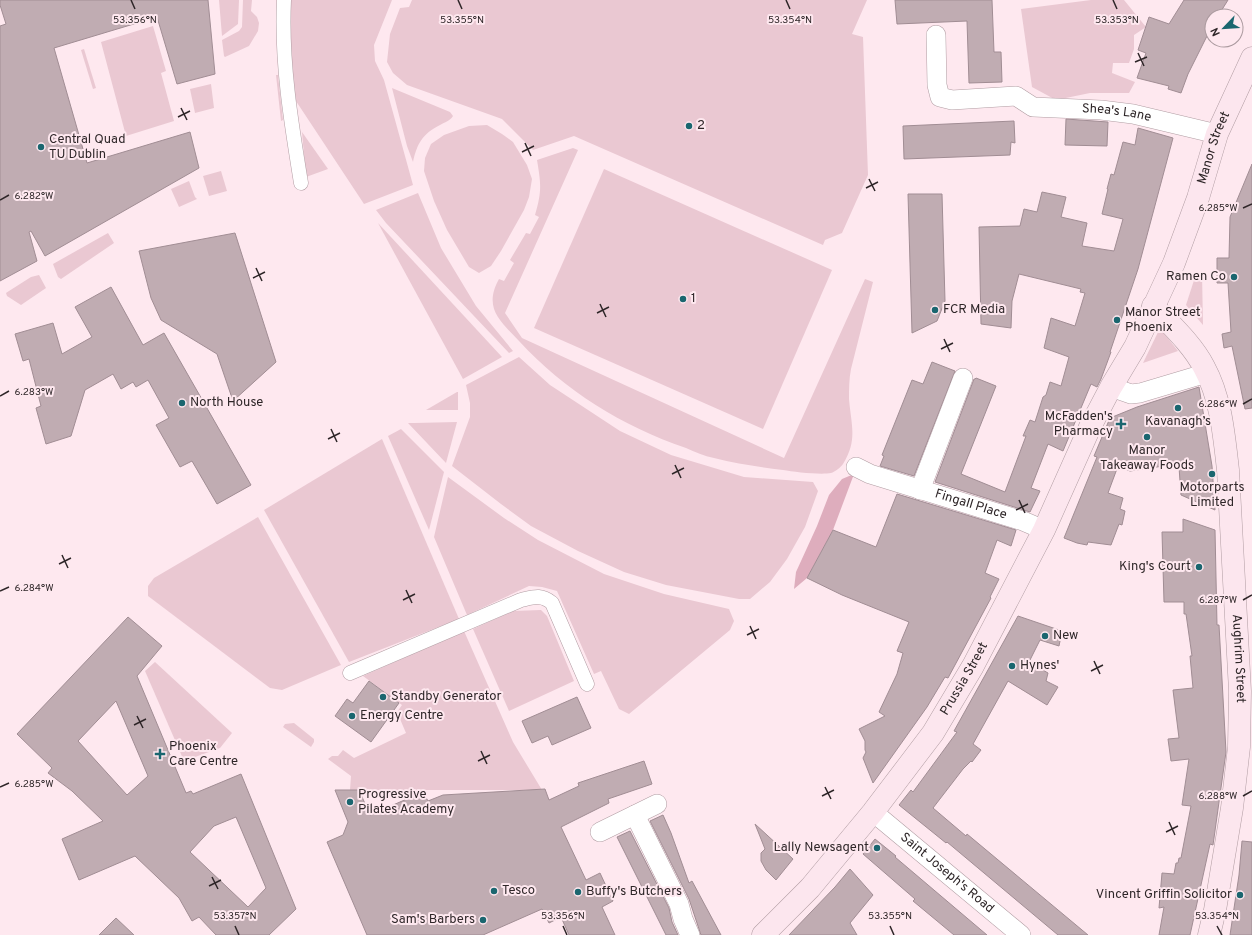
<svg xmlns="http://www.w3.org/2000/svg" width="1252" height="935" font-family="Overpass,sans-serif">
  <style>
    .green { fill: #eac8d2 }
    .forest { fill: #deadbd }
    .building { fill: #c0acb2; stroke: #a18d94; fill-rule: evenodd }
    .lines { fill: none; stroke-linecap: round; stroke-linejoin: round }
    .pedestrian-casing { stroke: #b19da3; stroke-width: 15 }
    .minor-casing { stroke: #b19da3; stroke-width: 20 }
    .secondary-casing { stroke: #b19da3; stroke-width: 23 }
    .pedestrian { stroke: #fff; stroke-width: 14 }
    .minor { stroke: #fff; stroke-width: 19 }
    .secondary { stroke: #fce6ee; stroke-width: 22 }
    .ticks { fill: none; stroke: #2e2628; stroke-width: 1.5 }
    .poi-dot { fill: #1a666f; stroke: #fee8ef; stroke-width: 1.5 }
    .labels { text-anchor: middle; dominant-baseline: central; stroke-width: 4; stroke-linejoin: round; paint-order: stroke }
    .street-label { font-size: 13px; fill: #2e2628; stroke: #fee8ef }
    .poi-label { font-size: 13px; fill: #2e2628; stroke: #fee8ef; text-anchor: start }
    .ticks-label { font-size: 10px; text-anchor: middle; fill: #2e2628; stroke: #fee8ef; stroke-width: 4; stroke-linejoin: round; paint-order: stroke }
  </style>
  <rect width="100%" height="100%" fill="#fee8ef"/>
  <g class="green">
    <path d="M219,0h20l-1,24 -16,12z"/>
    <path d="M243,0h9l-1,11 6,6 2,6 -1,8 -9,15 -24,11 -1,-1 -2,-16 17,-9 3,-4z"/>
    <path d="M290,0h102l-18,45 1,16 9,19 29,105 -49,19 -70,-106 -4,-65z"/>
    <path d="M412,0h455l-15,34 11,3 5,138 -26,58 -17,7 -2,5 -249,-109 -41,14 -31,-31 -95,-34 -14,-12 -6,-11 3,-28 10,-26 9,-1z"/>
    <path d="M1091,0h33l22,27 -12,8v14l-5,14h-16l-1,10 23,9 -6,11h-39l-34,7 -24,-13 -11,-78z"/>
    <path d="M153,26l13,45 -5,2 13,48 -48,15 -25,-94z"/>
    <path d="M84,49l12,39 -3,1 -12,-39z"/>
    <path d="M276,75h2l5,45 -2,1z"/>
    <path d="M211,84l3,24 -19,5 -5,-24z"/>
    <path d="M392,88l58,24 3,4c-3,5 -8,6 -13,9 -18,9 -23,19 -27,37l-6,-16z"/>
    <path d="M487,125l15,9 11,8 14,23 5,14 -3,18 -5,13 -23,41 -10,15 -12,7 -10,-6 -22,-37 -13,-29 -10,-30 1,-13 6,-14 13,-9 25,-9z"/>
    <path d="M302,132l26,37 -22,8z"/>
    <path d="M573,148l5,2 -73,163 17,25 262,120 81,-179 8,3 -22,87c-2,10 -2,20 -2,30 2,25 9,41 -6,65 -2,3 -8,8 -12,9 -10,2 -37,-1 -48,-3 -23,-3 -46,-6 -69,-12 -10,-2 -19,-6 -28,-10 -64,-22 -121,-57 -167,-107 -19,-20 -36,-33 -20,-62l5,2 10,-18 -4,-3 16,-27 4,1 9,-17 -4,-2c7,-24 6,-31 2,-55z"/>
    <path d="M604,169l228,101 -69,159 -229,-101z"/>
    <path d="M221,171l6,20 -18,5 -6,-20z"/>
    <path d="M189,181l6,16 2,2 -18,8 -8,-18z"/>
    <path d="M418,193l23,55 35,58 37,45 -4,2 -123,-130 -10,-13z"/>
    <path d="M378,223l124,134 -39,22z"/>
    <path d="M108,233l6,10 -53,36 -3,-2 -5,-13z"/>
    <path d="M1202,273l1,52 -17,-20 10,-31z"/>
    <path d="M39,275l7,13 -25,17 -14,-9 -1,-3 3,-2 22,-14z"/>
    <path d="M1160,328l18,23 -35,12z"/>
    <path d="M519,357l31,28 70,46 51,24 73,22 69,5 5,9 -13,36 -18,32 -17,23 -20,17h-11l-73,-14 -42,-13 -46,-21 -47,-25 -30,-22 -49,-38 18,-49v-14l-4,-18z"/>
    <path d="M457,392h1v18h-32z"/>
    <path d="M457,422l-11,41 -38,-40h6z"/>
    <path d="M401,429l43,43 -15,58 -41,-94z"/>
    <path d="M382,439l77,180 -110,43 -85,-152z"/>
    <path d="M448,477l56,41 34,22 66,34 60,20 65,15 5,12 -4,9 -101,84 -10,-5 -18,-38 -7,3 -37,-83 -15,-4 -13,-1 -62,29 -33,-78z"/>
    <path d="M258,517l83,148 -59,25 -12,-2 -122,-92v-10l6,-8z"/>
    <path d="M541,610l6,6 27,65 -65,30 -36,-82 40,-18z"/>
    <path d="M464,631l49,111 29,48h-192l1,-14 -23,-17 4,-3h6l5,-6 11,8 52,-25 -9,-21 5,-7 -39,-29z"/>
    <path d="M155,662l77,71 -12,15 -36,13 -39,-90z"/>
    <path d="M294,723l20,16v3l-3,5 -28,-20 2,-3z"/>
  </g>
  <path class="forest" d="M854,474l-21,56 -26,48 -13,11 2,-17 21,-46 12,-31 13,-16z"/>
  <g class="building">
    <path d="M0,0h208l7,74 -38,10 -20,-67 -103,31 33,115 103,-31 9,36 -154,88 -14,-25 -2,1 8,29 -37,20v-255l6,-2 -6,-19z"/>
    <path d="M895,0h97l2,52h7l1,30 -33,1 -2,-62 -70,3z"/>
    <path d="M1184,0h44l-10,16h-6v10l-24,48 -7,19 -13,-4 1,-3 -32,-8 9,-25 -8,-3 11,-33 20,7z"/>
    <path d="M1066,119l42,3 -1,24 -42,-1z"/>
    <path d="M1014,121l1,22 -4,-1 -1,13 -106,4 -1,-33z"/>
    <path d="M1138,128l35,10 -35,131 -28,83h1l-10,27 -4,8 -6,-3 -28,67 -15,-7 -17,44 9,3 -10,21 -95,-30 39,-103h1l1,-1 20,8 -35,88 44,18 21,-56h-3l7,-16 5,2 8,-25 3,-2 4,-13 11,4 8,-29 -25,-9 7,-30 24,8 10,-33 -5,-1 1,-3 -62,-15 -7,27 -1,27 -30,-4 -2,-97 41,-1 4,-17 13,3 5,-20 24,5 -5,20 26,6 -5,23 32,5 9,-32 -21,-5 6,-25h-1l4,-15 3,1 9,-33 12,3z"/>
    <path d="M1252,164v244l-7,1 -13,-63 -8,2 -2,-14 9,-2 -3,-49h-11v-25h12l1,-41z"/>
    <path d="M908,194h34l3,107 -8,20 -25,12z"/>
    <path d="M235,233l41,129 -43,39 -16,-47 -56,-34 -10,-22 -12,-47z"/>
    <path d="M111,287l32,58 21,-12 87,152 -34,19 -25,-43 -12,6 -24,-42 13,-7 -21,-38 -12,7 -3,-5 -12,7 -8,-15 -28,16 -14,46 -25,8 -10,-36 5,-2 -12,-47 -6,2 -8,-27 38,-11 9,31 30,-17 -17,-30z"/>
    <path d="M932,362l23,9 -41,105 -34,-10 4,-10 -2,-1 30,-75 11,4z"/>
    <path d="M1199,387l13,79 3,44 -34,-15 -2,-28h-1l-1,-3 -47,7 -12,-5 -10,27 15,5 -3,11 5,2 -3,14 -3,-1 -8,21 -23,-3 -1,3 -10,-2 -13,-5 33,-81 -3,-1 16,-38 27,-11z"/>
    <path d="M897,494l119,36 -5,16 -14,-6 -12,33 14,6 -9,18 1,1 -43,80 -3,-1 -18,30 -54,76 -10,-25 3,-6 -1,-2v-9l-6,-12 26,-13 -6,-4 18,-38 6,-21 -6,-2 12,-29 -67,-27 -35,-17 26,-48 43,17z"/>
    <path d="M1183,519l32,11 2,95h2l7,127 -13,93 -3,-1 -20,91h-31l5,-28 -5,1 3,-35 12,1 2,-11h2l1,-5h2l10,-52 -9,-1 7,-46 -18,2 -3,-22 11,-1 -6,-48 20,-2 -3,-32h2l-6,-42h-2v-12h-20l-2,-70h21z"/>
    <path d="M1018,616l44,15 -3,15 -19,-6 -11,22 19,11 -2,8 12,6 -11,18 -39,-24 -35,63 8,6 -9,12 -1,-1 -8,8 -30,39 33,28 1,-2 121,101h-30l-111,-93 -1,1 -47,-38 12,-15 2,2 44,-60 -3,-1z"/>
    <path d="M128,617l34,29 -25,30 49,117 5,-2 2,3 48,-20 55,135 -27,26h-53l-17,-18 -7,4 -13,-23 -44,-42 -56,24 -17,-41 41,-18 -31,-30 -24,-18 4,-5 -35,-34zM116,701l32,75 -21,19 -49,-54zM236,817l30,71 -18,19 -58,-55 24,-26z"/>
    <path d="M369,681l30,22 -28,39 -36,-26 12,-17 6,4z"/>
    <path d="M577,697l14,31 -39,17 -4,-9 -16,7 -10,-22z"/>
    <path d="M644,761l8,23 -44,15 1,4 -48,24 25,53 14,-7 13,28 -11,6 13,28h-46l-8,-18 -12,6 -7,-14 -59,26h-116l-40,-93 16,-7 5,-13 -13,-32h24l11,25 53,-23 5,9 15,-6 102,-6 4,11 30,-14 -1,-3z"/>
    <path d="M663,815l8,18 18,50 3,-2 29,54h-20l-12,-36 -39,-78z"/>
    <path d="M755,824l38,35 -17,21 -10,-10 -5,-9v-8l4,-4z"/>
    <path d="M630,831l39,77 3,14 6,13h-12l-49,-98z"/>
    <path d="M875,839l21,17 -1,1 92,78h-33l-41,-34 2,-2 -52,-45z"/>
    <path d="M1242,841l10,1v93h-22l9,-60z"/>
    <path d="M850,869l23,26 -23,28 7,12h-68l46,-48z"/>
    <path d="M116,918l18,17h-35z"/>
  </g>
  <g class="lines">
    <defs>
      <g id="pedestrian">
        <path d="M284,0c-3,61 7,122 17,183"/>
        <path d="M350,673l171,-73c13,-3 20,-6 31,3l35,81"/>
      </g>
      <g id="minor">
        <path id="s1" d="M936,35l1,50 3,12 12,3 64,-4 17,11 68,3 32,4 84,20"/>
        <path d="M1111,387l20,7 9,-1 67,-20"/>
        <path id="s2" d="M856,467l14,7 153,47 21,9"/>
        <path d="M920,490l43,-112"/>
        <path id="s3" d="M873,812l148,123"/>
        <path d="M635,815l44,89 4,15 7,16"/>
        <path d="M600,832l57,-28"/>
      </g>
      <g id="secondary">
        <path id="s4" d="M1153,306c18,19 39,38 51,61 17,31 20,68 24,103l12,221 -1,56 -7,61 -17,102 -6,25"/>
        <path id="s5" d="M763,935l47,-47 63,-76 60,-79 40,-67 71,-136 46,-103 21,-40 24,-40 39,-84 24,-65 19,-64 35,-76"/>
      </g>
    </defs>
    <use href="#pedestrian" class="pedestrian-casing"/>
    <use href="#minor" class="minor-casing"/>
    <use href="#secondary" class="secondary-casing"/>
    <use href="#pedestrian" class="pedestrian"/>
    <use href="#minor" class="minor"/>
    <use href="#secondary" class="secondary"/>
  </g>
  <path class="ticks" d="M131,0l4,9M458,0l4,9M786,0l4,9M1113,0l4,9M1138,53l6,13M1135,62l12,-5M181,108l6,12M178,117l12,-6M525,143l6,13M522,152l12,-6M869,179l6,12M866,188l12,-6M0,200l9,-5M1243,208l9,-4M256,268l6,13M253,278l12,-6M600,304l6,13M597,313l12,-6M944,339l6,13M941,349l12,-6M0,396l9,-5M1243,404l9,-5M331,429l6,13M328,439l12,-6M675,465l6,13M672,474l12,-6M1019,500l6,13M1016,510l12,-6M62,555l6,13M59,564l12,-6M406,590l6,13M0,591l9,-4M403,600l12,-6M1243,600l9,-5M750,626l6,13M747,635l12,-6M1094,661l6,13M1091,671l12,-6M137,716l6,12M134,725l12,-6M481,751l6,13M478,761l12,-6M0,787l9,-4M825,787l6,12M822,796l12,-6M1243,796l9,-5M1169,822l6,13M1166,832l12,-6M212,877l6,12M209,886l12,-6M235,926l4,9M563,926l4,9M890,926l4,9M1217,926l5,9"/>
  <g class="poi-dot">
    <circle cx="689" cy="126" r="4"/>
    <circle cx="41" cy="147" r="4"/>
    <circle cx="1234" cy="277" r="4"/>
    <circle cx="683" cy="299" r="4"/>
    <circle cx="935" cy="310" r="4"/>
    <circle cx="1117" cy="320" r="4"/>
    <circle cx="182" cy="403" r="4"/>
    <circle cx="1178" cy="408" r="4"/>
    <path d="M1119 418h4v4h4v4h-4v4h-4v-4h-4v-4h4z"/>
    <circle cx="1147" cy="437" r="4"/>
    <circle cx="1212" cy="474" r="4"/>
    <circle cx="1199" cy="567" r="4"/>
    <circle cx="1045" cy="636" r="4"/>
    <circle cx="1012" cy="666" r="4"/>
    <circle cx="383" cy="697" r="4"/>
    <circle cx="352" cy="716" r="4"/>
    <path d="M158 748h4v4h4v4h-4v4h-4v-4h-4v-4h4z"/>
    <circle cx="350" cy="802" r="4"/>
    <circle cx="877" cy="848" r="4"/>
    <circle cx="494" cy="891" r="4"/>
    <circle cx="578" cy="892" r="4"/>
    <circle cx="1240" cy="895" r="4"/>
    <circle cx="483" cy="920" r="4"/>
  </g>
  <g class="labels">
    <g class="street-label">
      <text stroke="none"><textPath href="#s1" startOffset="243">Shea's Lane</textPath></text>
      <text stroke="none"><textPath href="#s5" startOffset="915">Manor Street</textPath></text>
      <text stroke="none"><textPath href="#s2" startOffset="121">Fingall Place</textPath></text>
      <text stroke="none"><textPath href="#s4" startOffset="375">Aughrim Street</textPath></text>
      <text stroke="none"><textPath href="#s5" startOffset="327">Prussia Street</textPath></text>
      <text stroke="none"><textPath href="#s3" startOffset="96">Saint Joseph's Road</textPath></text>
    </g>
    <g class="poi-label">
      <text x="697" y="126">2</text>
      <text x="49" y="140">Central Quad<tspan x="49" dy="15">TU Dublin</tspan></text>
      <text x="1226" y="277" text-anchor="end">Ramen Co</text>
      <text x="691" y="299">1</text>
      <text x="943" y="310">FCR Media</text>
      <text x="1125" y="313">Manor Street<tspan x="1125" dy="15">Phoenix</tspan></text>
      <text x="190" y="403">North House</text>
      <text x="1113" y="417" text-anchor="end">McFadden's<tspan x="1113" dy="15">Pharmacy</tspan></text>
      <text x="1178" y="422" text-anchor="middle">Kavanagh’s</text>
      <text x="1147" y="451" text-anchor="middle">Manor<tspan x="1147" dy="15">Takeaway Foods</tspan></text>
      <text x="1212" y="488" text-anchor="middle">Motorparts<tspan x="1212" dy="15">Limited</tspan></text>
      <text x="1191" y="567" text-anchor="end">King's Court</text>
      <text x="1053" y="636">New</text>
      <text x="1020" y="666">Hynes'</text>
      <text x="391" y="697">Standby Generator</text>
      <text x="360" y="716">Energy Centre</text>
      <text x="169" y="747">Phoenix<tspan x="169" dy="15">Care Centre</tspan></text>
      <text x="358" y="795">Progressive<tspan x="358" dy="15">Pilates Academy</tspan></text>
      <text x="869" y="848" text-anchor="end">Lally Newsagent</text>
      <text x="502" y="891">Tesco</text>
      <text x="586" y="892">Buffy's Butchers</text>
      <text x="1232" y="895" text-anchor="end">Vincent Griffin Solicitor</text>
      <text x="475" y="920" text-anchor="end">Sam's Barbers</text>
    </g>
  </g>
  <g class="ticks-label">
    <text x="135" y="23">53.356°N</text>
    <text x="462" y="23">53.355°N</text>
    <text x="790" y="23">53.354°N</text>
    <text x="1117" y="23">53.353°N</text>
    <text x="34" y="199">6.282°W</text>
    <text x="1218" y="211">6.285°W</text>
    <text x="34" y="395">6.283°W</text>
    <text x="1218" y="407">6.286°W</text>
    <text x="34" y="591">6.284°W</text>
    <text x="1218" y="603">6.287°W</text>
    <text x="34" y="787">6.285°W</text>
    <text x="1218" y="799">6.288°W</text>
    <text x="235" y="919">53.357°N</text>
    <text x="563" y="919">53.356°N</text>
    <text x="890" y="919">53.355°N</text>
    <text x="1217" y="919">53.354°N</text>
  </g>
  <g transform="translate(1224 28) rotate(245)"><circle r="19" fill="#fee8ef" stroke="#ab9a9f"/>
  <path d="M0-3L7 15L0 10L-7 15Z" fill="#1a666f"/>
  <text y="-6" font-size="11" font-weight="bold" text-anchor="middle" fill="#2e2628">N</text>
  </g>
</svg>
